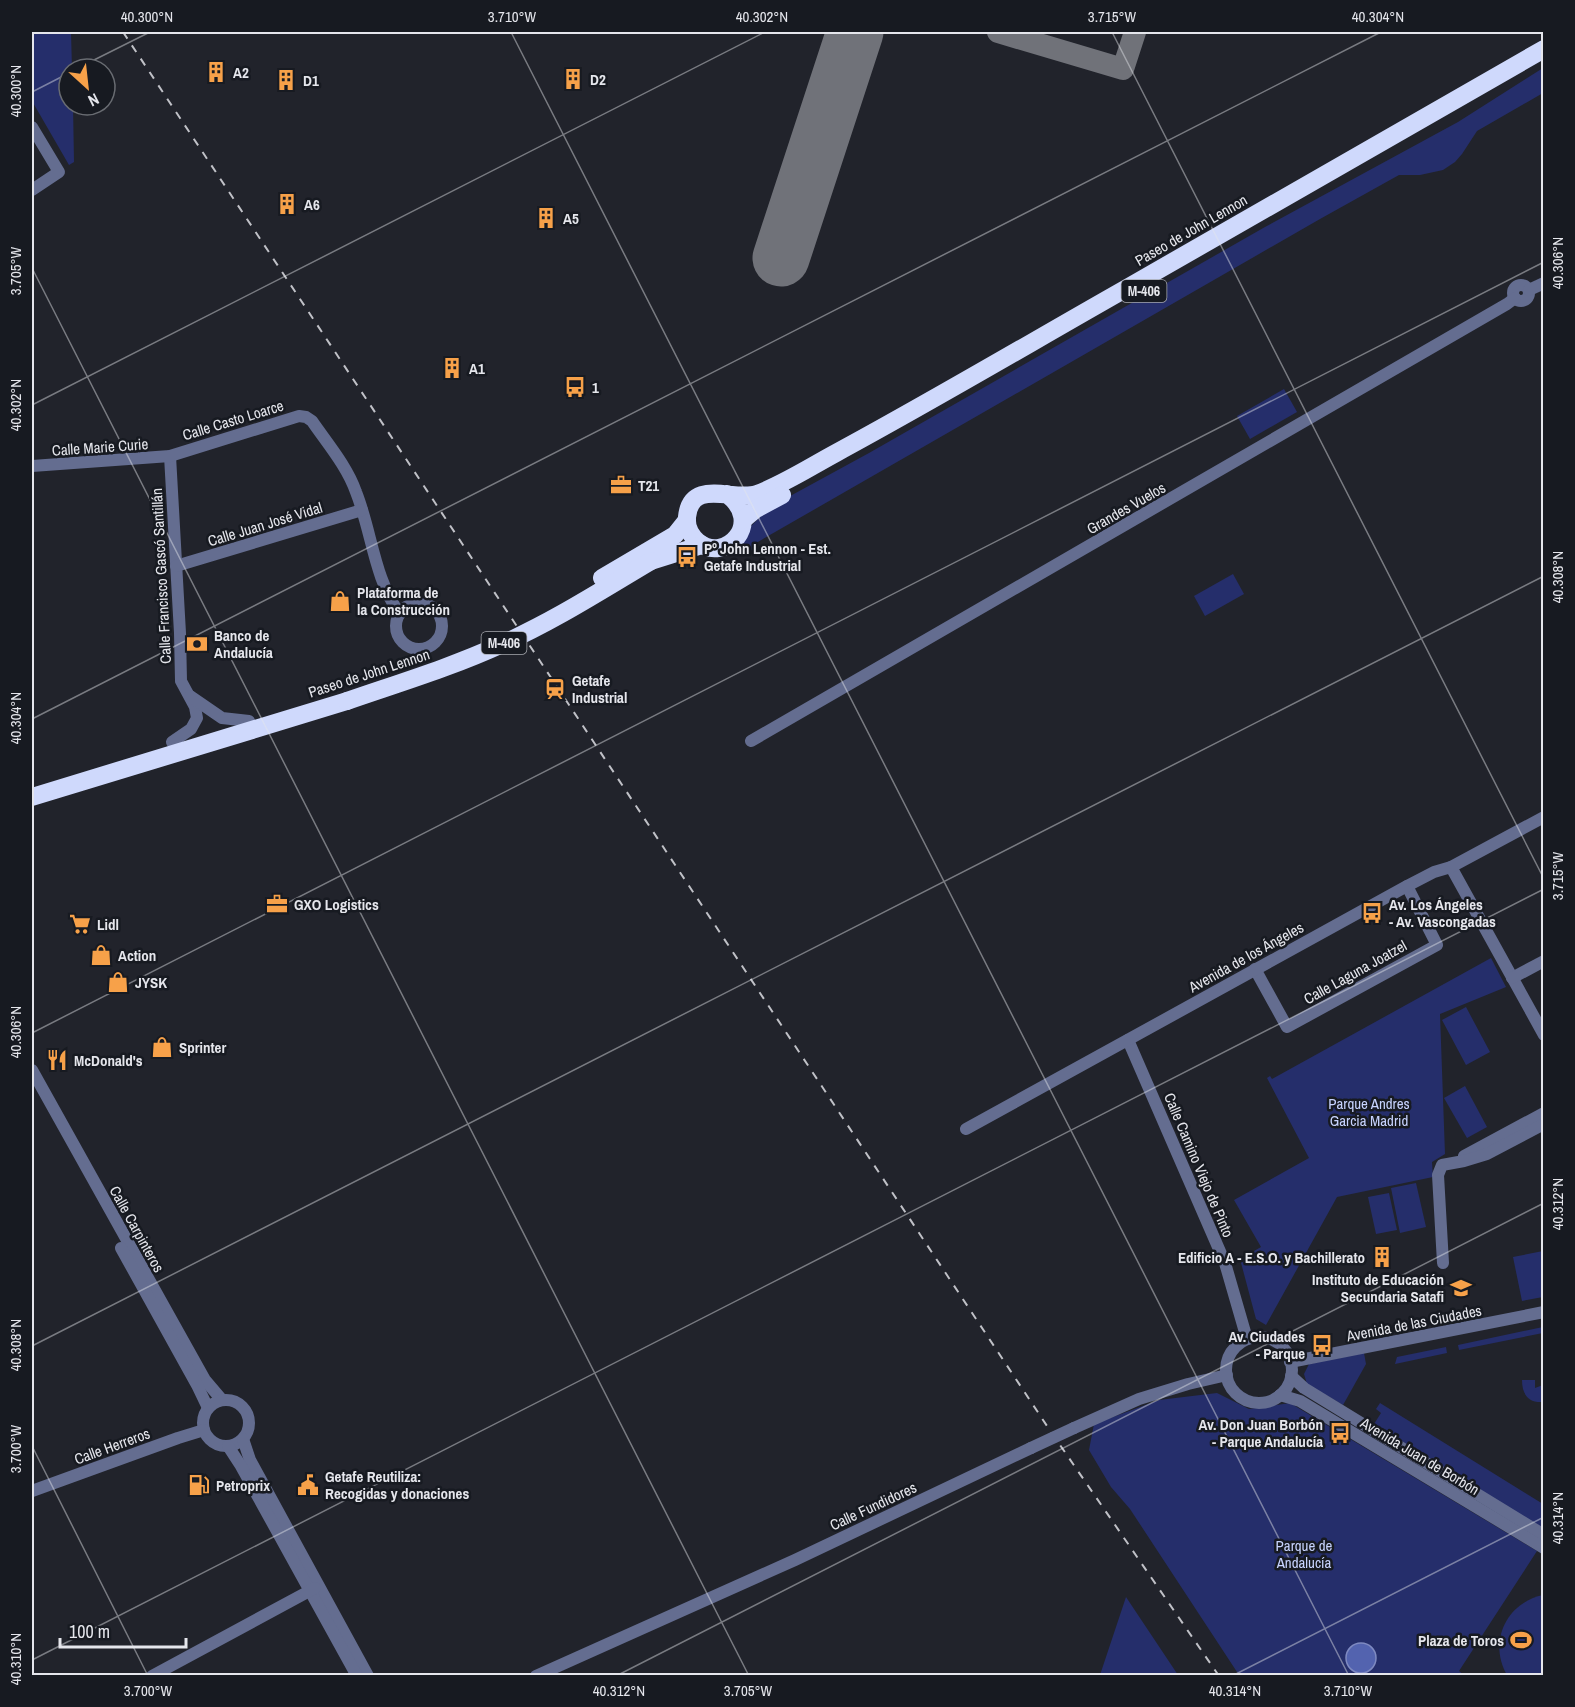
<svg xmlns="http://www.w3.org/2000/svg" width="1575" height="1707" font-family="'Archivo Narrow',sans-serif">
  <style>
    .green { fill: #252e6b }
    .water { fill: #5363af; stroke: #7f8ac1; stroke-width: 1.5 }
    .lines { fill: none; stroke-linecap: round; stroke-linejoin: round }
    .taxiway { stroke: #707279; stroke-width: 22 }
    .runway { stroke: #707279; stroke-width: 57 }
    .minor { stroke: #646d90; stroke-width: 12 }
    .highway { stroke: #cfd9fc; stroke-width: 18 }
    .rail { stroke: #c0c1c7; stroke-width: 2; stroke-dasharray: 8 8; stroke-linecap: butt }
    .minor-bridge { stroke: #646d90; stroke-width: 12 }
    .highway-bridge { stroke: #cfd9fc; stroke-width: 18 }
    .ticks { fill: none; stroke: #e5e6ec; stroke-width: 1.5; stroke-opacity: 0.45 }
    .labels { text-anchor: middle; dominant-baseline: central; stroke-width: 5; stroke-linejoin: round; paint-order: stroke }
    .shield { fill: #171a21; stroke: #a7a9af; stroke-width: 1.5 }
    .shield-label { font-size: 14px; font-weight: bold; fill: #e5e6ec }
    .poi-label { font-size: 15px; font-weight: bold; fill: #e5e6ec; stroke: #171a21; text-anchor: start }
    .street-label { font-size: 15px; fill: #e5e6ec; stroke: #171a21 }
    .park-label { font-size: 15px; fill: #c7d3fe; stroke: #171a21 }
    .neatline { fill: none; stroke: #e5e6ec; stroke-width: 2 }
    .ticks-label { font-size: 15px; text-anchor: middle; fill: #e5e6ec }
  </style>
  <rect width="100%" height="100%" fill="#21232b"/>
  <g class="green">
    <path d="M32,32h39l1,37h-3v36h4l1,57 -5,3 -37,-64z"/>
    <path d="M1543,68v25l-66,38 -15,23 -7,8 -12,8 -23,5h-21l-79,44 -564,324 -7,11 -9,-8 11,-20 19,-19 99,-54 396,-226 193,-105z"/>
    <path d="M1284,389l13,23 -47,27 -13,-23z"/>
    <path d="M1233,574l11,20 -39,22 -11,-20z"/>
    <path d="M1491,958l15,29 -66,27 5,140 -13,8 1,15 -96,20 -71,128 -10,-6 -16,-60 21,-12 -27,-47 75,-42 -42,-80 3,-2 2,3z"/>
    <path d="M1466,1007l24,45 -24,13 -24,-45z"/>
    <path d="M1465,1086l22,41 -20,11 -23,-40z"/>
    <path d="M1416,1183l10,44 -26,6 -9,-45z"/>
    <path d="M1389,1193l8,37 -21,4 -8,-37z"/>
    <path d="M1543,1251v46l-21,4 -9,-44z"/>
    <path d="M1543,1327v6l-84,17 -1,-5z"/>
    <path d="M1446,1347l1,6 -52,11 2,-7z"/>
    <path d="M1364,1353l2,11 -23,41 -36,-21 -3,-10 5,-10z"/>
    <path d="M1522,1380h13v8l8,-3v17c-15,1 -21,-8 -21,-22z"/>
    <path d="M1217,1393l32,16 41,-6 247,148 -78,120 5,4h-225l-109,-166 -19,-22 -22,-37 5,-26 65,-24z"/>
    <path d="M1380,1403l163,101v25l-169,-105 7,-11 -5,-4z"/>
    <path d="M1543,1595v80h-36c-19,-33 -1,-72 36,-80z"/>
    <path d="M1126,1597l52,78h-78z"/>
  </g>
  <circle class="water" cx="1361" cy="1658" r="15"/>
  <g class="lines">
    <path class="taxiway" d="M998,32l125,37 12,-37"/>
    <path class="runway" d="M781,258l74,-226"/>
    <g class="minor">
      <path d="M32,127l27,45 -27,18"/>
      <circle cx="1521" cy="293" r="8"/>
      <path d="M1529,290l15,-7"/>
      <path d="M170,456l10,177 1,48 14,26 2,11 -6,11 -19,13"/>
      <path d="M32,466l138,-10 129,-40 7,1 6,4c15,22 35,45 44,71 16,40 18,87 44,122"/>
      <path d="M176,566l186,-56"/>
      <circle cx="419" cy="626" r="23"/>
      <path d="M190,696l32,22 27,3"/>
      <path d="M751,741c253,-144 503,-293 756,-437l8,-6"/>
      <path d="M1451,867l93,168"/>
      <path d="M1255,969l32,58 150,-82 -30,-59"/>
      <path d="M1512,978l32,-17"/>
      <path d="M1128,1040l97,223 22,76"/>
      <path d="M32,1070l173,310 17,20"/>
      <path d="M966,1129l441,-243 27,-14 17,-5 93,-50"/>
      <path d="M1464,1156l80,-43"/>
      <path d="M121,1248l76,137 11,23"/>
      <path d="M1443,1263l-5,-88 4,-10 22,-4 23,-7 57,-30"/>
      <circle cx="1259" cy="1370" r="33"/>
      <path d="M1290,1362l254,-50"/>
      <path d="M1291,1376l13,12 240,147"/>
      <path d="M1280,1395l20,6 244,147"/>
      <circle cx="226" cy="1423" r="23"/>
      <path d="M1074,1428l65,-29 49,-15 39,-9"/>
      <path d="M243,1439l7,21 118,216"/>
      <path d="M228,1446l13,20 116,210"/>
      <path d="M32,1491l146,-53 26,-8"/>
      <path d="M152,1676l163,-88"/>
      <path d="M536,1676l259,-116 236,-112"/>
    </g>
    <g class="highway">
      <path d="M727,494c38,29 -2,70 -29,48 -7,-6 -12,-15 -11,-25 4,-40 47,-15 70,-23 27,-10 53,-27 79,-41 98,-53 194,-110 291,-165 139,-80 278,-160 417,-239"/>
      <path d="M743,520l13,-11 26,-14"/>
      <path d="M651,561l51,-16"/>
      <path d="M602,578l73,-43 12,-15"/>
      <path d="M32,797l315,-96"/>
    </g>
    <path class="rail" d="M123,32l926,1397 170,247"/>
    <path class="minor-bridge" d="M1031,1448l43,-20"/>
    <path class="highway-bridge" d="M347,701c52,-18 105,-34 155,-57 52,-23 100,-54 149,-83"/>
  </g>
  <path class="ticks" d="M511,32l838,1644M1112,32l432,847M76,69l74,-37M32,92l37,-19M32,268l717,1408M32,405l733,-373M32,719l1349,-687M32,1033l1512,-771M32,1346l1512,-770M32,1446l116,230M32,1660l1512,-771M616,1676l928,-473M1232,1676l312,-159"/>
  <defs>
    <symbol id="building-bare" viewBox="-9 -9 18 18"><path d="M-4-6H4V6H1V3H-1V6H-4ZM-2.5-4.3h1.7v1.8h-1.7ZM.8-4.3h1.7v1.8H.8ZM-2.5-1h1.7V.8h-1.7ZM.8-1h1.7V.8H.8Z" fill="#f7a149" stroke="#171a21" stroke-width="2.5" paint-order="stroke"/></symbol>
    <symbol id="bus-bare" viewBox="-9 -9 18 18"><path d="M-5-6H5V4H4V6H2V4H-2V6H-4V4H-5ZM-3.5-4V0h7V-4ZM-3.5 1.2v1.5H-2V1.2ZM2 1.2v1.5H3.5V1.2Z" fill="#f7a149" stroke="#171a21" stroke-width="2.5" paint-order="stroke"/></symbol>
    <symbol id="office-bare" viewBox="-9 -9 18 18"><path d="M-6-3h4V-5.5h4V-3h4V5H-6ZM-1-4.5V-3h2v-1.5ZM-6 0V1H6V0Z" fill="#f7a149" stroke="#171a21" stroke-width="2.5" paint-order="stroke"/></symbol>
    <symbol id="shop-bare" viewBox="-9 -9 18 18"><path d="M-5-2.5h2.3a2.7 3.5 0 0 1 5.4 0H5L5.5 6h-11ZM-1.5-2.5h3a1.5 2.3 0 0 0-3 0Z" fill="#f7a149" stroke="#171a21" stroke-width="2.5" paint-order="stroke"/></symbol>
    <symbol id="bank-bare" viewBox="-9 -9 18 18"><path d="M-6-4H6V4H-6ZM0-2.3a2.3 2.3 0 1 0 0 4.6a2.3 2.3 0 1 0 0-4.6Z" fill="#f7a149" stroke="#171a21" stroke-width="2.5" paint-order="stroke"/></symbol>
    <symbol id="station-bare" viewBox="-9 -9 18 18"><path d="M-3-6H3Q5-6 5-4V2Q5 4 3 4L4.5 6H3L1.5 4h-3L-3 6H-4.5L-3 4Q-5 4-5 2V-4Q-5-6-3-6ZM-3.5-4v3h7v-3ZM-3.5 1v1.5H-2V1ZM2 1v1.5H3.5V1Z" fill="#f7a149" stroke="#171a21" stroke-width="2.5" paint-order="stroke"/></symbol>
    <symbol id="supermarket-bare" viewBox="-9 -9 18 18"><path d="M-6-5.5h2.5l.6 2H6L4.5 2H-2.5L-4.4-4H-6ZM-1.5 3.2a1.3 1.3 0 1 0 .1 0ZM3 3.2a1.3 1.3 0 1 0 .1 0Z" fill="#f7a149" stroke="#171a21" stroke-width="2.5" paint-order="stroke"/></symbol>
    <symbol id="restaurant-bare" viewBox="-9 -9 18 18"><path d="M-5-6h1v4h1v-4h1v4h1v-4h1v5L-1.5 .5V6h-2V.5L-5-1ZM5-6V6H3V1.5H1.5Q1.5-4 5-6Z" fill="#f7a149" stroke="#171a21" stroke-width="2.5" paint-order="stroke"/></symbol>
    <symbol id="school-bare" viewBox="-9 -9 18 18"><path d="M0-5L7-2L0 1L-7-2ZM-4 1L0 2.5L4 1V4Q0 6-4 4Z" fill="#f7a149" stroke="#171a21" stroke-width="2.5" paint-order="stroke"/></symbol>
    <symbol id="fuel-bare" viewBox="-9 -9 18 18"><path d="M-5.5-6h7V0h2V4h1.3V-2.5L3-4.5l.8-.8L6-3V5H2.5V1h-1V6h-7ZM-4.2-4.7v3.2H.2V-4.7Z" fill="#f7a149" stroke="#171a21" stroke-width="2.5" paint-order="stroke"/></symbol>
    <symbol id="civic-bare" viewBox="-9 -9 18 18"><path d="M-.6-6.5H3V-4.5H.6V-3L4-1V1h2V6H-6V1h2V-1L-.6-3ZM-1.2 2.5V6h2.4V2.5Z" fill="#f7a149" stroke="#171a21" stroke-width="2.5" paint-order="stroke"/></symbol>
    <symbol id="stadium-bare" viewBox="-9 -9 18 18"><path d="M0-5a6.5 5 0 1 0 0 10a6.5 5 0 1 0 0-10ZM-3.5-1.8h7v3.6h-7Z" fill="#f7a149" stroke="#171a21" stroke-width="2.5" paint-order="stroke"/></symbol>
  </defs>
  <g fill-rule="evenodd">
    <use href="#building-bare" x="201" y="57" width="30" height="30"/>
    <use href="#building-bare" x="558" y="64" width="30" height="30"/>
    <use href="#building-bare" x="271" y="65" width="30" height="30"/>
    <use href="#building-bare" x="272" y="189" width="30" height="30"/>
    <use href="#building-bare" x="531" y="203" width="30" height="30"/>
    <use href="#building-bare" x="437" y="353" width="30" height="30"/>
    <use href="#bus-bare" x="560" y="372" width="30" height="30"/>
    <use href="#office-bare" x="606" y="470" width="30" height="30"/>
    <use href="#bus-bare" x="672" y="542" width="30" height="30"/>
    <use href="#shop-bare" x="325" y="586" width="30" height="30"/>
    <use href="#bank-bare" x="182" y="629" width="30" height="30"/>
    <use href="#station-bare" x="540" y="674" width="30" height="30"/>
    <use href="#office-bare" x="262" y="889" width="30" height="30"/>
    <use href="#bus-bare" x="1357" y="898" width="30" height="30"/>
    <use href="#supermarket-bare" x="65" y="909" width="30" height="30"/>
    <use href="#shop-bare" x="86" y="940" width="30" height="30"/>
    <use href="#shop-bare" x="103" y="967" width="30" height="30"/>
    <use href="#shop-bare" x="147" y="1032" width="30" height="30"/>
    <use href="#restaurant-bare" x="42" y="1045" width="30" height="30"/>
    <use href="#building-bare" x="1367" y="1242" width="30" height="30"/>
    <use href="#school-bare" x="1446" y="1273" width="30" height="30"/>
    <use href="#bus-bare" x="1307" y="1330" width="30" height="30"/>
    <use href="#bus-bare" x="1325" y="1418" width="30" height="30"/>
    <use href="#fuel-bare" x="184" y="1470" width="30" height="30"/>
    <use href="#civic-bare" x="293" y="1470" width="30" height="30"/>
    <use href="#stadium-bare" x="1506" y="1625" width="30" height="30"/>
  </g>
  <g class="labels">
    <g class="shield">
      <rect x="1121.5" y="280" width="45" height="22" rx="4.5"/>
      <rect x="481.5" y="632" width="45" height="22" rx="4.5"/>
    </g>
    <g class="shield-label">
      <text x="1144" y="291">M-406</text>
      <text x="504" y="643">M-406</text>
    </g>
    <g class="poi-label">
      <text x="233" y="72">A2</text>
      <text x="590" y="79">D2</text>
      <text x="303" y="80">D1</text>
      <text x="304" y="204">A6</text>
      <text x="563" y="218">A5</text>
      <text x="469" y="368">A1</text>
      <text x="592" y="387">1</text>
      <text x="638" y="485">T21</text>
      <text x="704" y="548">Pº John Lennon - Est.<tspan x="704" dy="17">Getafe Industrial</tspan></text>
      <text x="357" y="592">Plataforma de<tspan x="357" dy="17">la Construcción</tspan></text>
      <text x="214" y="635">Banco de<tspan x="214" dy="17">Andalucía</tspan></text>
      <text x="572" y="680">Getafe<tspan x="572" dy="17">Industrial</tspan></text>
      <text x="294" y="904">GXO Logistics</text>
      <text x="1389" y="904">Av. Los Ángeles<tspan x="1389" dy="17">- Av. Vascongadas</tspan></text>
      <text x="97" y="924">Lidl</text>
      <text x="118" y="955">Action</text>
      <text x="135" y="982">JYSK</text>
      <text x="179" y="1047">Sprinter</text>
      <text x="74" y="1060">McDonald's</text>
      <text x="1365" y="1257" text-anchor="end">Edificio A - E.S.O. y Bachillerato</text>
      <text x="1444" y="1279" text-anchor="end">Instituto de Educación<tspan x="1444" dy="17">Secundaria Satafi</tspan></text>
      <text x="1305" y="1336" text-anchor="end">Av. Ciudades<tspan x="1305" dy="17">- Parque</tspan></text>
      <text x="1323" y="1424" text-anchor="end">Av. Don Juan Borbón<tspan x="1323" dy="17">- Parque Andalucía</tspan></text>
      <text x="325" y="1476">Getafe Reutiliza:<tspan x="325" dy="17">Recogidas y donaciones</tspan></text>
      <text x="216" y="1485">Petroprix</text>
      <text x="1504" y="1640" text-anchor="end">Plaza de Toros</text>
    </g>
    <g class="street-label">
      <text transform="translate(1191 230) rotate(-30)">Paseo de John Lennon</text>
      <text transform="translate(233 420) rotate(-17)">Calle Casto Loarce</text>
      <text transform="translate(100 447) rotate(-4)">Calle Marie Curie</text>
      <text transform="translate(1126 508) rotate(-30)">Grandes Vuelos</text>
      <text transform="translate(265 524) rotate(-17)">Calle Juan José Vidal</text>
      <text transform="translate(161 576) rotate(-93)">Calle Francisco Gascó Santillán</text>
      <text transform="translate(369 673) rotate(-18)">Paseo de John Lennon</text>
      <text transform="translate(1246 957) rotate(-29)">Avenida de los Ángeles</text>
      <text transform="translate(1355 972) rotate(-29)">Calle Laguna Joatzel</text>
      <text transform="translate(1199 1165) rotate(67)">Calle Camino Viejo de Pinto</text>
      <text transform="translate(137 1229) rotate(61)">Calle Carpinteros</text>
      <text transform="translate(1414 1323) rotate(-11)">Avenida de las Ciudades</text>
      <text transform="translate(112 1446) rotate(-20)">Calle Herreros</text>
      <text transform="translate(1420 1456) rotate(31)">Avenida Juan de Borbón</text>
      <text transform="translate(873 1506) rotate(-25)">Calle Fundidores</text>
    </g>
    <g class="park-label">
      <text x="1369" y="1103">Parque Andres<tspan x="1369" dy="17">Garcia Madrid</tspan></text>
      <text x="1304" y="1545">Parque de<tspan x="1304" dy="17">Andalucía</tspan></text>
    </g>
  </g>
  <rect width="1575" height="1707" fill="none" stroke="#171a21" stroke-width="66"/>
  <g transform="translate(87 87) rotate(153)"><circle r="28" fill="#171a21" stroke="#696c72" stroke-width="1.5"/>
  <path d="M0-4.5L10 22L0 15L-10 22Z" fill="#f7a149"/>
  <text y="-9" font-size="16" font-weight="bold" text-anchor="middle" fill="#e5e6ec">N</text>
  </g>
  <path d="M60 1638v9h126v-9" fill="none" stroke="#e5e6ec" stroke-width="3"/>
  <text x="69" y="1638" font-size="18" fill="#e5e6ec" stroke="#171a21" stroke-width="4.5" paint-order="stroke">100 m</text>
  <rect x="33" y="33" width="1509" height="1641" class="neatline"/>
  <g class="ticks-label">
    <text x="147" y="22">40.300°N</text>
    <text x="512" y="22">3.710°W</text>
    <text x="762" y="22">40.302°N</text>
    <text x="1112" y="22">3.715°W</text>
    <text x="1378" y="22">40.304°N</text>
    <text transform="translate(16 91) rotate(-90)" y="5">40.300°N</text>
    <text transform="translate(1558 263) rotate(-90)" y="5">40.306°N</text>
    <text transform="translate(16 271) rotate(-90)" y="5">3.705°W</text>
    <text transform="translate(16 405) rotate(-90)" y="5">40.302°N</text>
    <text transform="translate(1558 577) rotate(-90)" y="5">40.308°N</text>
    <text transform="translate(16 718) rotate(-90)" y="5">40.304°N</text>
    <text transform="translate(1558 876) rotate(-90)" y="5">3.715°W</text>
    <text transform="translate(16 1032) rotate(-90)" y="5">40.306°N</text>
    <text transform="translate(1558 1204) rotate(-90)" y="5">40.312°N</text>
    <text transform="translate(16 1345) rotate(-90)" y="5">40.308°N</text>
    <text transform="translate(16 1449) rotate(-90)" y="5">3.700°W</text>
    <text transform="translate(1558 1518) rotate(-90)" y="5">40.314°N</text>
    <text transform="translate(16 1659) rotate(-90)" y="5">40.310°N</text>
    <text x="148" y="1696">3.700°W</text>
    <text x="619" y="1696">40.312°N</text>
    <text x="748" y="1696">3.705°W</text>
    <text x="1235" y="1696">40.314°N</text>
    <text x="1348" y="1696">3.710°W</text>
  </g>
</svg>
